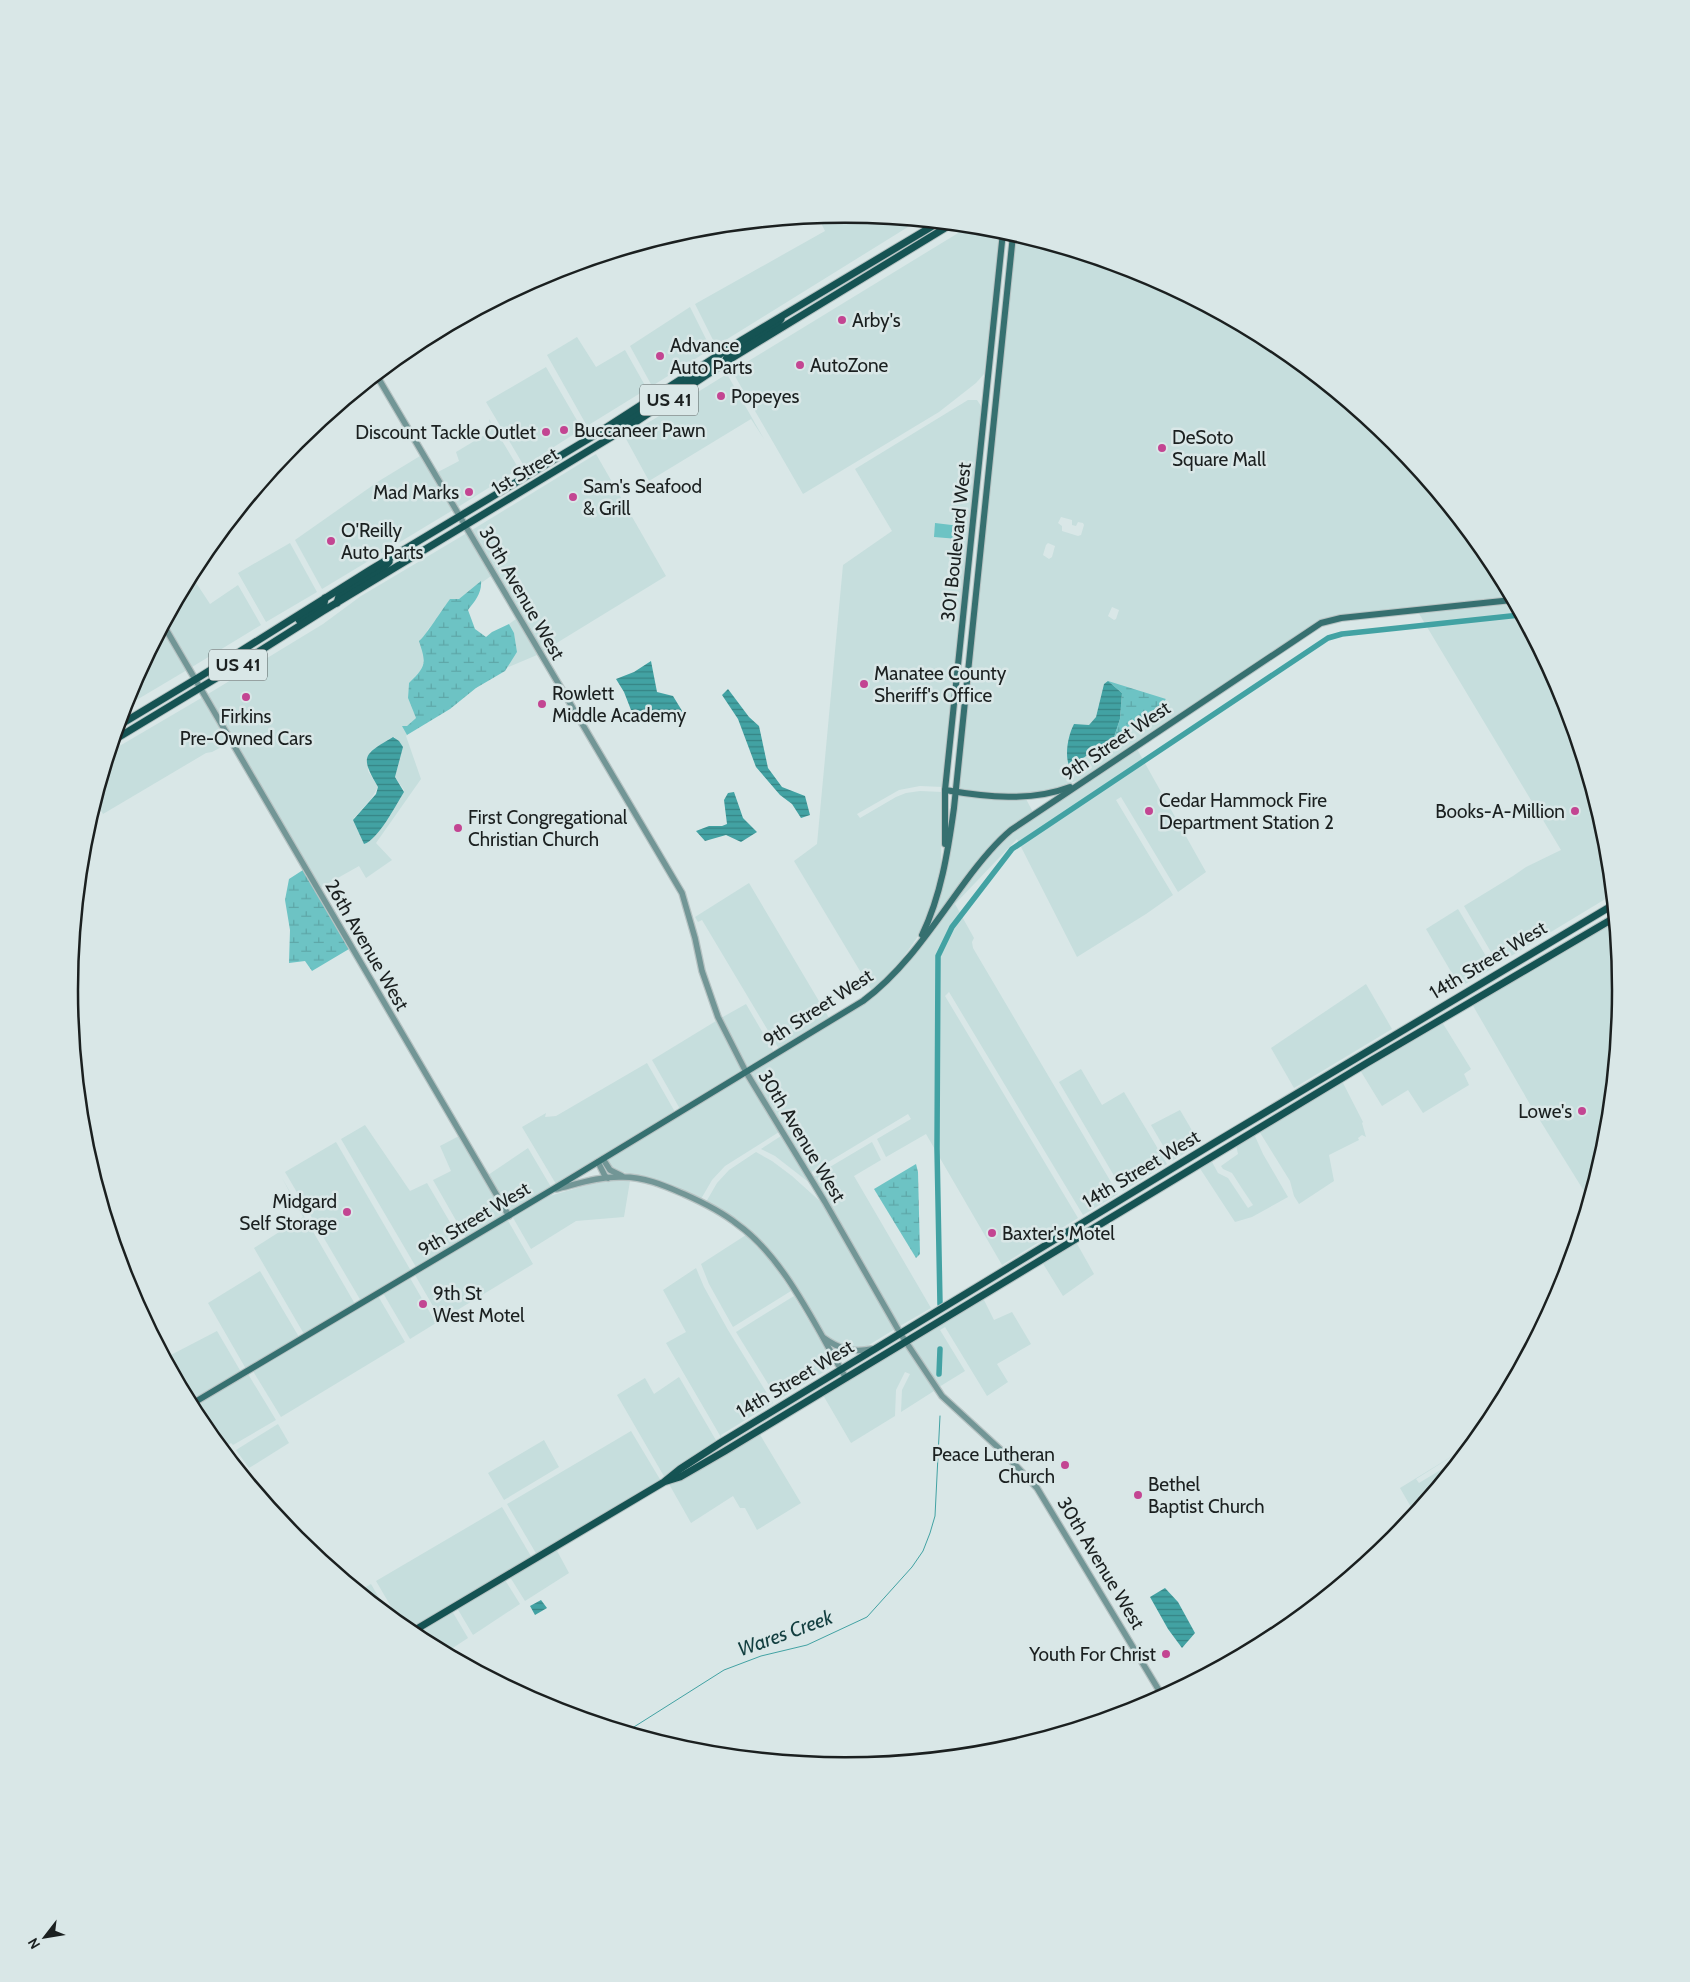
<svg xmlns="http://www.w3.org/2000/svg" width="1690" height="1982" font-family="Cabin,sans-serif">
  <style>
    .built { fill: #c6dedd; fill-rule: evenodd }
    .green { fill: #6dc3c4 }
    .wetland { fill: url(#wetland-marsh) }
    .water { fill: url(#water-rules) }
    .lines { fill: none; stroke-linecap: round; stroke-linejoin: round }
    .stream { stroke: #42a2a3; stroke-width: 1 }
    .canal { stroke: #42a2a3; stroke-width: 5.5 }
    .tertiary-casing { stroke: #b7c3c3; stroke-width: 8 }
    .secondary-casing { stroke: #b7c3c3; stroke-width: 8 }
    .primary-casing { stroke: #b7c3c3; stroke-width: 9 }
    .tertiary { stroke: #729696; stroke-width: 5.5 }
    .secondary { stroke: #367070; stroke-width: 6 }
    .primary { stroke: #155353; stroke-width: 7 }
    .poi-dot { fill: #c34592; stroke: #d9e7e7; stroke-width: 2 }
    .labels { text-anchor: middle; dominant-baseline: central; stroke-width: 5; stroke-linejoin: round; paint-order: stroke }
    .shield { fill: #d9e7e7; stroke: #545c5c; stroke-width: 1 }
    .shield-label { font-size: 18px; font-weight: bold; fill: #1b2020 }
    .poi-label { font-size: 19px; fill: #1b2020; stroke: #d9e7e7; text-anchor: start }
    .street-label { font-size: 19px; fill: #1b2020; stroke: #d9e7e7 }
    .water-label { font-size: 20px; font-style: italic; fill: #123e3f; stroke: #d9e7e7 }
    .rim { fill: none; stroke: #1b2020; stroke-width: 2.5 }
  </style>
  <defs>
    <pattern id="wetland-marsh" width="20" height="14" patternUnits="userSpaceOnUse" patternTransform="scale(1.25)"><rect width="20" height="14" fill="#6dc3c4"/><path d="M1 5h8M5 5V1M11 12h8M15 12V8" fill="none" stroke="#5ea7a8"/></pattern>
    <pattern id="water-rules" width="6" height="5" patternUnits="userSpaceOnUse" patternTransform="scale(1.25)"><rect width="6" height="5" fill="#42a2a3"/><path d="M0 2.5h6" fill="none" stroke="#368484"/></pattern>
  </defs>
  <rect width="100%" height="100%" fill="#d9e7e7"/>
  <g class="built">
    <path d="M845,215l71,7 -200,124 -21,-42 130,-73 -7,-14z"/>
    <path d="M968,227l33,4 -17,143 -8,9 -37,29 -136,82 -71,-123z"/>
    <path d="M1016,236l126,38 134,72 118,96 97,118 19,37 -181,20 -9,4 -238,158 -37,13 -30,2 -56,-5zM1061,517l11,3v5l4,1 2,-4 5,1 1,2 -3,10 -3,1 -16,-5v-5l-4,-3zM1048,543l7,3 -3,11 -3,2 -6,-4 3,-10zM1112,607l7,3 -3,9 -2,1 -6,-4zM1104,684l62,15 -5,6 -91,62 11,-42h8l7,-8z"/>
    <path d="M690,307l21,42 -59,37 -22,-40z"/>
    <path d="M577,337l19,30 29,-17 22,39 -60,37 -40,-71z"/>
    <path d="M546,367l36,62 -58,37 -38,-64z"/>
    <path d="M727,374l37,65 -13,-20 -102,62 -24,-44z"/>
    <path d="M968,400h9l4,6 -9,113 -29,268 -23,-1 -21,4 -42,24 3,4 36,-21 10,-4 14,-2 22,1 -1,76 -6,25 -9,28 -7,14 -22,31 -25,25 -78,-130 23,-17 26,-279 49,-34 -37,-62z"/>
    <path d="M489,419l30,50 -61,38 -33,-54 13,19 21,-11 -3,-9 35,-21z"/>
    <path d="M596,454l70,122 -124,76 -70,-122z"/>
    <path d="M420,456l33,54 -131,79 -27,-49 84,-59z"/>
    <path d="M467,533l24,43 -32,23 -31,30 -4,9v20l-2,13 -13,12 -1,15 8,20 -9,8h-4l4,9 -1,1 15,43 -45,64 16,17 -26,18 -7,-12 -39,22 -112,-194 115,-70 38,-28zM392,737h3l3,29 -3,11 9,13 -39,54 -11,-26 17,-19 7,-12 -10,-16 2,-19z"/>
    <path d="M290,543l27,49 -51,30 -28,-49z"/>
    <path d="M191,575l19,29 28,-19 23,40 -69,42 -26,-44z"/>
    <path d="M1513,602l49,92 44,146 6,55 -114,69 -34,-58 49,-30 13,-9 35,-17 -143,-238z"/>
    <path d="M516,619l21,36 -31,13 11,-16 -3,-19 -5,-9z"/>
    <path d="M162,629l25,41 -64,38 5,-14z"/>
    <path d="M203,697l26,46 -17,9 -6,1 -103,61 -8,-13 16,-50z"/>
    <path d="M1137,749l69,123 -28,20 -57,-95 -5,3 57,95 -27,19 -69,43 -60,-118 -62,65 19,34 -2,4 1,6 145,246 -35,21 -134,-223 -4,4 133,222 -76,47 -76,-131 -40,23 -9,-18 34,-20 -3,-5 -98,59 -60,-100 114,-70 17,-12 21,-22 89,-117 21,-20z"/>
    <path d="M959,795l67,4 7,13 -24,16 -22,21 -56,75 10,-30z"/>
    <path d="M749,883l80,135 -50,31 -77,-129 -4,2 -3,-5z"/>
    <path d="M1458,909l35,59 -33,19 -34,-58z"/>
    <path d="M1614,921l7,70 -15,152 -17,56 -58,-93 -59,-102z"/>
    <path d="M1366,984l26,45 -98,59 -23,-40z"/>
    <path d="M746,1004l28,48 -27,16 -26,-50z"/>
    <path d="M716,1021l26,50 -62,38 -28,-49z"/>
    <path d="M1442,1022l29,47 -7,5 5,11 -46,28 -15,-23 -26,16 -22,-36z"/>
    <path d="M647,1063l28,49 -119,72 -34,-57 24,-14 -1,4 11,-1z"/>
    <path d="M1081,1069l21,36 22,-13 43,72 -44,27 -64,-109z"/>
    <path d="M745,1076l34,56 -54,34 -13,14 -11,19 -37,-17 -46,-11 -6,-3 -6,-8z"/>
    <path d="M1342,1081l21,41 -1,1 4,14 -4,-2 -4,3 1,2 -30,15 5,26 -35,23 -5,-8 -4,-15 -31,-50z"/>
    <path d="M1180,1110l20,34 -28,17 -21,-36z"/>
    <path d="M365,1125l45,66 17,-8 34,58 -45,26 -75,-128z"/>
    <path d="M1254,1134l9,20 25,43 -36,20 -17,5 -36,-55 12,-7 7,13 10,5 20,30 5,-3 -12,-18 -9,-14 -9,-4 -2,-3 17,-12 -2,-9z"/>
    <path d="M459,1136l46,79 -39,23 -33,-58 18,-9 -11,-25z"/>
    <path d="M781,1136l30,48 -36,-28 -14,-7z"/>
    <path d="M336,1142l75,129 -50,30 -76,-129z"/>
    <path d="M872,1142l9,18 -27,16 77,132 -31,18 -87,-149z"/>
    <path d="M528,1148l23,39 -41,25 -22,-37z"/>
    <path d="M756,1152l16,9 20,15 30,27 73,126 -31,19 -17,-1 -14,-6 -10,-8 -38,-63 -16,-21 -30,-28 -33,-19 11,-19 12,-13z"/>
    <path d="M282,1178l73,126 -51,30 -50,-86 49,-31z"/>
    <path d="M617,1180l13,1 -6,36 -48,4 -45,28 -19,-33 34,-19 45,-13z"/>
    <path d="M507,1219l26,45 -92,56 -26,-45z"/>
    <path d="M746,1235l26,28 19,28 -58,36 -24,-43 -8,-20z"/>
    <path d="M1076,1242l18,32 -31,22 -21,-34z"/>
    <path d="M696,1268l8,19 24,43 45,73 -52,32 1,4 -56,-96 20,-11 -23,-42z"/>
    <path d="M260,1271l39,66 -53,32 -38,-66z"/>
    <path d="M410,1278l26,45 -26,16 -27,-46z"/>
    <path d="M378,1296l27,46 -124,75 -28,-46z"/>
    <path d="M794,1296l41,69 -57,35 -42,-68z"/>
    <path d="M983,1298l11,22 18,-8 19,32 -34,20 11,18 -21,14 -42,-69 -5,3 25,41 -26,16 -29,-45z"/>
    <path d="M217,1331l24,41 -52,31 -24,-45z"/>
    <path d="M905,1345l29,46 -33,21 1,-22 8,-16 -5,-2 -9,18 -1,26 -44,27 -28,-48z"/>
    <path d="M248,1374l28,46 -43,25 -2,-2 -9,6 -23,-27 -7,-14z"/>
    <path d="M679,1377l38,65 -52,36 -48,-83 28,-17 9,16z"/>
    <path d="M278,1424l11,19 -40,25 -13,-18z"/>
    <path d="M631,1431l30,50 -124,74 -30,-51z"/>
    <path d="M759,1433l42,70 -44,27 -12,-22h-5l-7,-12 -42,27 -22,-39z"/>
    <path d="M544,1440l15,27 -55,33 -16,-27z"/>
    <path d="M1475,1442l-59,37 3,4 43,-26 -47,57 -15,-26z"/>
    <path d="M502,1507l30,51 -124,73 -5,-4 -27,-46z"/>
    <path d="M556,1549l13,24 -44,28 -15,-24z"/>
    <path d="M505,1580l15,24 -47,31 -16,-27z"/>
    <path d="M371,1584l19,33 -31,-26z"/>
    <path d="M452,1611l16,27 -23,15 -33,-18z"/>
  </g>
  <path class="green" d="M935,523l25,3 -2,13 -24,-2z"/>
  <g class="wetland">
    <path d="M481,581c1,12 -6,20 -13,29l7,19 11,8 6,-5 17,-8 5,9 3,19 -12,19 -29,17 -26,21 -43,26 -5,-9h5l9,-8 -8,-20 1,-15c18,-17 17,-20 10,-42 6,-4 24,-33 31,-42h9z"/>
    <path d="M1108,681l58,18 -5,6 -47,32 6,-18 2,-26z"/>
    <path d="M303,870l46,79 -37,22 -7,-10 -16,2 1,-33 -5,-30 4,-21z"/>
    <path d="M916,1164l2,8 2,82 -4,4 -42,-69z"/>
  </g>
  <g class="water">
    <path d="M651,661l6,31 16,4 11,18 -9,3 -12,-4 -32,-3 -7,-18 -8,-13 18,-7z"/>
    <path d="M1108,681l14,12 -2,26 -6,18 -44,30c-6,-10 -2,-32 4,-43l15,1 7,-8 8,-33z"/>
    <path d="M728,689l21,28 10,9 9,42 14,19 23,9 5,19 -9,3 -9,-14 -12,-9 -24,-28 -18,-48 -16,-24z"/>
    <path d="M393,737l6,4 4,6 -8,30 9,15c-8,13 -26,48 -40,52l-11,-24 23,-26 2,-7c-18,-31 -15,-32 15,-50z"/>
    <path d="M734,792l9,26 14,14 -16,10 -15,-7 -21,6 -9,-10 13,-5h13l5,-2 -3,-24 4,-7z"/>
    <path d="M1165,1588l13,14 17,31 -13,15 -14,-19 -18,-32z"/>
    <path d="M541,1600l6,8 -12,7 -5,-9z"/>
  </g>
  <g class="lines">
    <path class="stream" d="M626,1732l98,-62 37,-14 46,-11 60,-28 45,-50 11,-16 7,-18 5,-17 5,-100"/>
    <g class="canal">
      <path d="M940,1304l-3,-155 1,-193 14,-29 60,-78 316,-211 14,-4 178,-19"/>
      <path d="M939,1374l1,-25"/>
    </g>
    <defs>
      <g id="tertiary">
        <path d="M377,376l305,517 13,45 7,33 16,46 28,55 79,130 75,131 42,63 61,56 34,36 126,209"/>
        <path d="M164,626l345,590"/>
        <path d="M603,1159l7,11 12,6"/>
        <path d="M598,1162l7,14 3,2"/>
        <path d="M556,1189c21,-5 44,-13 67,-12 22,0 42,9 61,17 18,8 38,18 53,30 48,34 79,104 109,154"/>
        <path d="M824,1338c15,11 29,15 48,11"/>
      </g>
      <g id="secondary">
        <path d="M945,790c41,7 86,12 125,-3"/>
        <path d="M945,844v-54l58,-558"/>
        <path d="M922,935c19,-39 26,-84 32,-127l59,-573"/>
        <path d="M190,1405l365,-217 308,-187c42,-31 71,-77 102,-119 14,-19 28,-37 46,-52l310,-207 20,-5 171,-18"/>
      </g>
      <g id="primary">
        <path d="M724,363l4,-8 49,-31 4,-5"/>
        <path d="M673,393l6,-6 37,-25 2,-4 -1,-3"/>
        <path d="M606,436l48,-33 2,-3 -1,-4"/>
        <path d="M337,603l2,-7 43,-26 7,-8"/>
        <path d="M299,620l25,-16 1,-6"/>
        <path d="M118,726l83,-50 169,-106 220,-132 152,-98 194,-116"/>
        <path d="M114,740l119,-72 90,-57 305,-184 104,-69 218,-133"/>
        <path d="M667,1481l13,-4 45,-26 642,-388 247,-145"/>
        <path d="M410,1633l254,-151 16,-13 40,-26 494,-300 399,-238"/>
      </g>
    </defs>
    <use href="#tertiary" class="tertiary-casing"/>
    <use href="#secondary" class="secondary-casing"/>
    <use href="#primary" class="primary-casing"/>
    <use href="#tertiary" class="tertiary"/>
    <use href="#secondary" class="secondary"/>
    <use href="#primary" class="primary"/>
  </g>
  <g class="poi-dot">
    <circle cx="842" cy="320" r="5"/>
    <circle cx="660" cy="356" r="5"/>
    <circle cx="800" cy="365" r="5"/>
    <circle cx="721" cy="396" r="5"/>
    <circle cx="564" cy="430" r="5"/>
    <circle cx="546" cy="432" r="5"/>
    <circle cx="1162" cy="448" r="5"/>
    <circle cx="469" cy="492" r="5"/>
    <circle cx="573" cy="497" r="5"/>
    <circle cx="331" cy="541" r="5"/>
    <circle cx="864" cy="684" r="5"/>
    <circle cx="246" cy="697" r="5"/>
    <circle cx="542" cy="704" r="5"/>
    <circle cx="1149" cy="811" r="5"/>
    <circle cx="1575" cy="811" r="5"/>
    <circle cx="458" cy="828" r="5"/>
    <circle cx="1582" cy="1111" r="5"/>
    <circle cx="347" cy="1212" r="5"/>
    <circle cx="992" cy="1233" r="5"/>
    <circle cx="423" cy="1304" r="5"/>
    <circle cx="1065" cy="1465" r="5"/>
    <circle cx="1138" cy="1495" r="5"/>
    <circle cx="1166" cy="1654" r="5"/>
  </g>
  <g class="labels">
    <g class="shield">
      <rect x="640" y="384.5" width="58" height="31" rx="4"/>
      <rect x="209" y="649.5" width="58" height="31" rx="4"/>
    </g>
    <g class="shield-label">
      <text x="669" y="400">US 41</text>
      <text x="238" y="665">US 41</text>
    </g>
    <g class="poi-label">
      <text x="852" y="320">Arby's</text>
      <text x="670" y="345">Advance<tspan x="670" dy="22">Auto Parts</tspan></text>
      <text x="810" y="365">AutoZone</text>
      <text x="731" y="396">Popeyes</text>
      <text x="574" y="430">Buccaneer Pawn</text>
      <text x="536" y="432" text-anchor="end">Discount Tackle Outlet</text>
      <text x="1172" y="437">DeSoto<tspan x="1172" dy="22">Square Mall</tspan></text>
      <text x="583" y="486">Sam's Seafood<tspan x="583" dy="22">&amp; Grill</tspan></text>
      <text x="459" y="492" text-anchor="end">Mad Marks</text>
      <text x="341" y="530">O'Reilly<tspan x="341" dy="22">Auto Parts</tspan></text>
      <text x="874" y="673">Manatee County<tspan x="874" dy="22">Sheriff's Office</tspan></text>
      <text x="552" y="693">Rowlett<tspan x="552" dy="22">Middle Academy</tspan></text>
      <text x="246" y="716" text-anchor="middle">Firkins<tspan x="246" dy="22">Pre-Owned Cars</tspan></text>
      <text x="1159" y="800">Cedar Hammock Fire<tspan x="1159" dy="22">Department Station 2</tspan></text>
      <text x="1565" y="811" text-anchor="end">Books-A-Million</text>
      <text x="468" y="817">First Congregational<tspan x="468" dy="22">Christian Church</tspan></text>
      <text x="1572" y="1111" text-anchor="end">Lowe's</text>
      <text x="337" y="1201" text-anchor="end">Midgard<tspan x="337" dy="22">Self Storage</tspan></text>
      <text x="1002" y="1233">Baxter's Motel</text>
      <text x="433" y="1293">9th St<tspan x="433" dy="22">West Motel</tspan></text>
      <text x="1055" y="1454" text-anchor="end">Peace Lutheran<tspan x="1055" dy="22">Church</tspan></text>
      <text x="1148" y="1484">Bethel<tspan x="1148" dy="22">Baptist Church</tspan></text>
      <text x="1156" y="1654" text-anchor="end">Youth For Christ</text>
    </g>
    <g class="street-label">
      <text transform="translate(525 471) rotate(-31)">1st Street</text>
      <text transform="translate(956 542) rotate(-84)">301 Boulevard West</text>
      <text transform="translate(522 593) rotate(60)">30th Avenue West</text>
      <text transform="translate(1116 741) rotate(-34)">9th Street West</text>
      <text transform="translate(367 945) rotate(60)">26th Avenue West</text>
      <text transform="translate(1488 960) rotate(-31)">14th Street West</text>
      <text transform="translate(818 1008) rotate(-33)">9th Street West</text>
      <text transform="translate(802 1136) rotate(59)">30th Avenue West</text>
      <text transform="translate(1141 1169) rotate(-31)">14th Street West</text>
      <text transform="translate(474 1219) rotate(-31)">9th Street West</text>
      <text transform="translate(795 1379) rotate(-31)">14th Street West</text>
      <text transform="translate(1101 1563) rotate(59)">30th Avenue West</text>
    </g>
    <g class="water-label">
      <text transform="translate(785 1633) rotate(-20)">Wares Creek</text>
    </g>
  </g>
  <path d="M0 0H1690V1982H0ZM78 990a767 767 0 1 1 1534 0a767 767 0 1 1-1534 0Z" fill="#d9e7e7" fill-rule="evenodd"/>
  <path class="rim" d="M78 990a767 767 0 1 1 1534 0a767 767 0 1 1-1534 0Z"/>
  <g transform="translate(45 1937) rotate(239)" stroke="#d9e7e7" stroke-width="4" paint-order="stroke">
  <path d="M0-4L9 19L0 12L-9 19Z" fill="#1b2020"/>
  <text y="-8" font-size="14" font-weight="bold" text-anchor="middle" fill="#1b2020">N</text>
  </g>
</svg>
